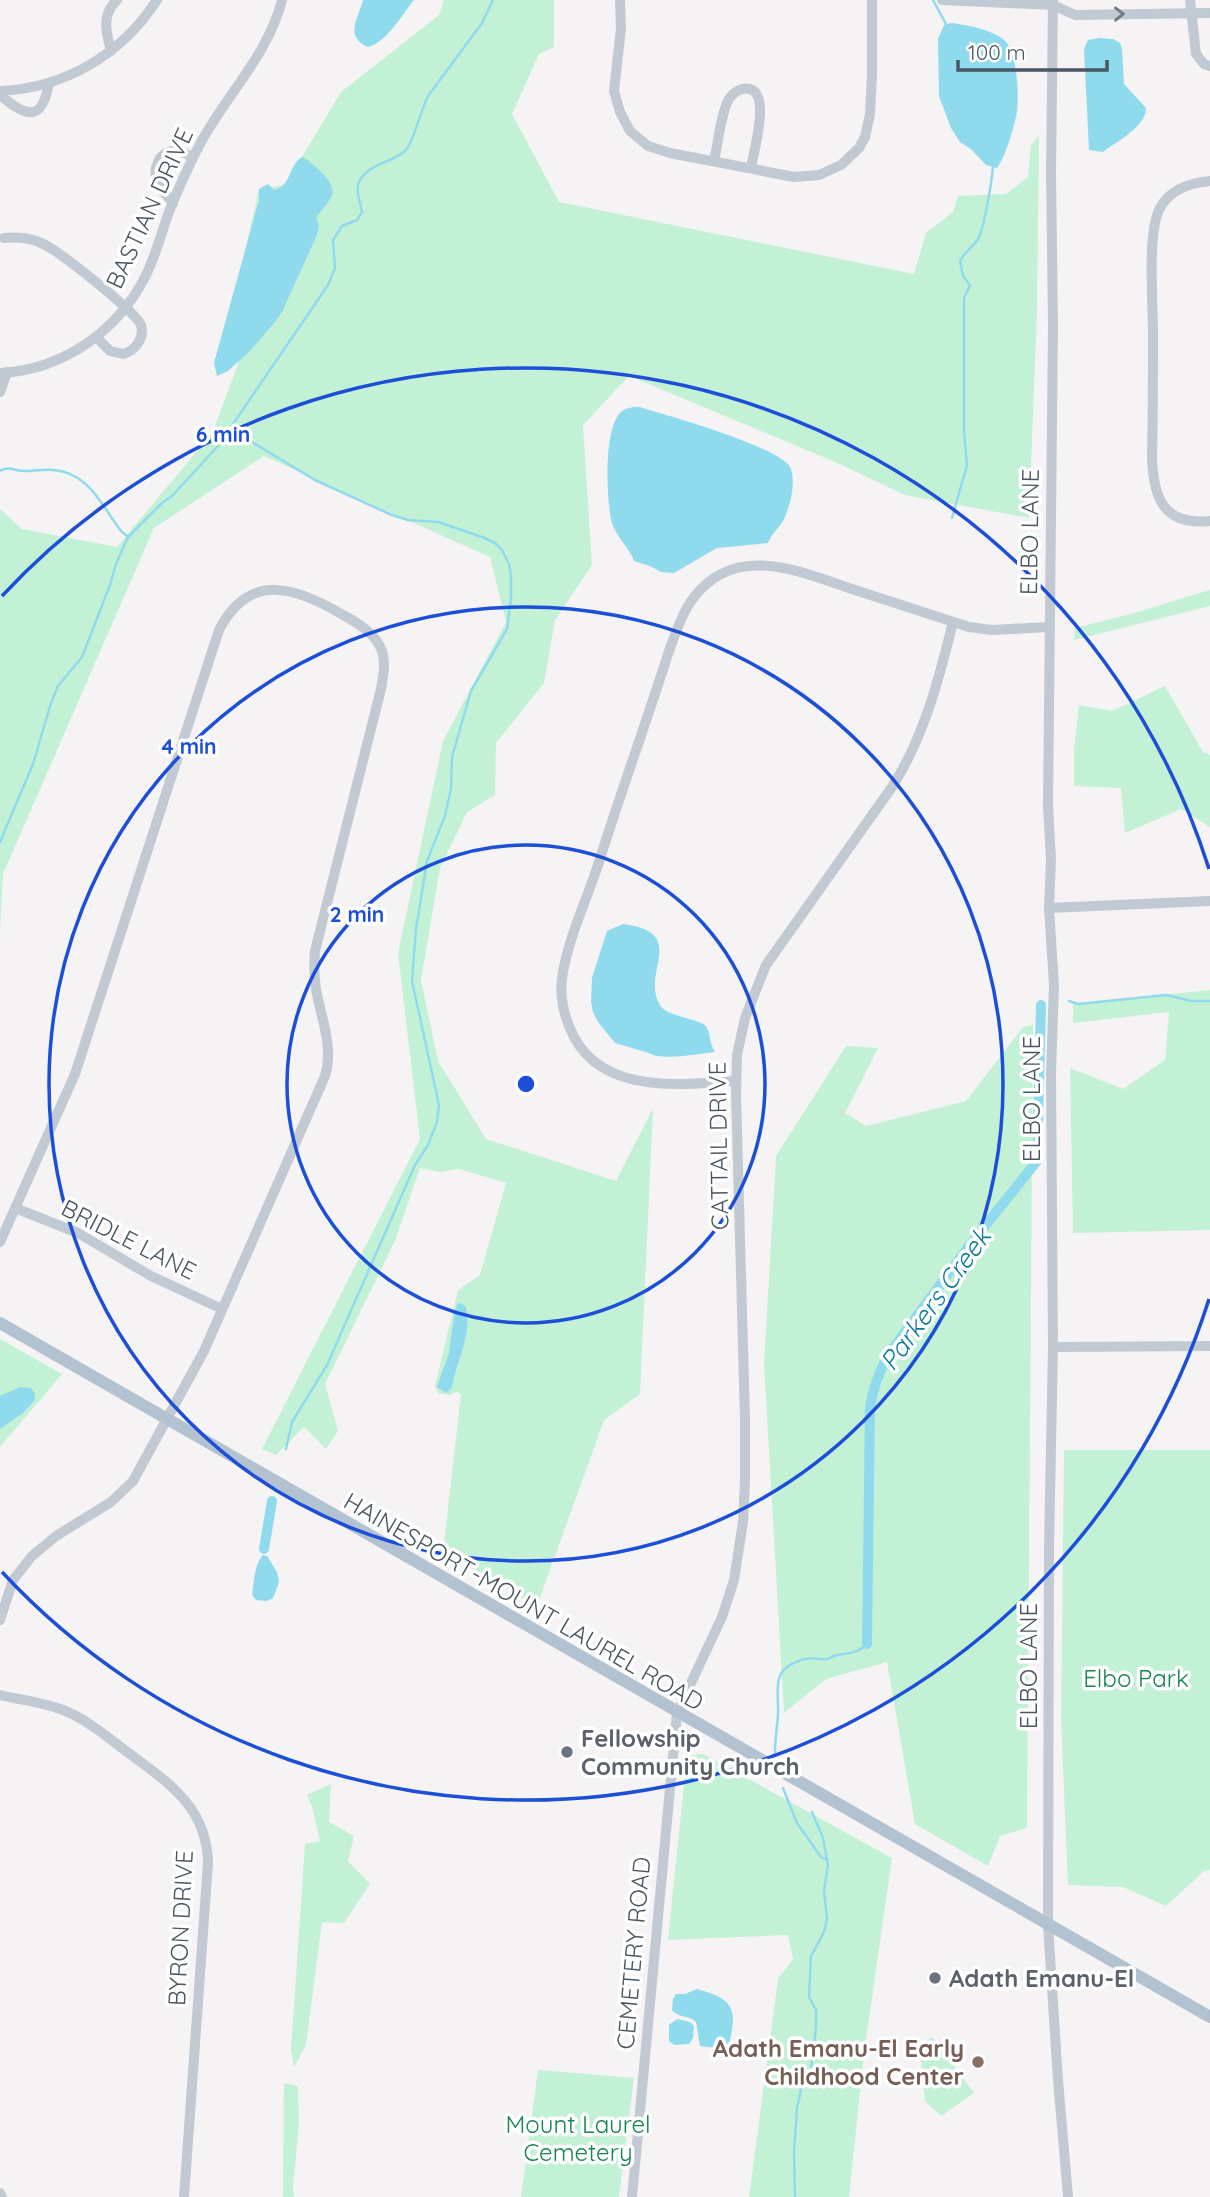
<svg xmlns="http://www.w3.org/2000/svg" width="1210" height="2197" font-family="Quicksand,sans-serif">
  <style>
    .green { fill: #c3f1d5 }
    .water { fill: #90daee }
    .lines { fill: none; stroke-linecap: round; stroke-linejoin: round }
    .stream { stroke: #90daee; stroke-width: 2.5 }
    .canal { stroke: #90daee; stroke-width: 10 }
    .minor { stroke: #c1cad2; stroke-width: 10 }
    .major { stroke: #b3c2d1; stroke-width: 12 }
    .oneway { stroke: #6e7983 }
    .ring { fill: none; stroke: #1d4ed8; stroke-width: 3.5 }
    .worship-dot { fill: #6b7280; stroke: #fff; stroke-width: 2.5 }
    .education-dot { fill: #8d6e63; stroke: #fff; stroke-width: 2.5 }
    .labels { text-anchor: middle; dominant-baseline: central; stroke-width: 7; stroke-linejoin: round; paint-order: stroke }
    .street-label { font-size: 24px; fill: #4a5661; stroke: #fff }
    .park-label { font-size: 24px; fill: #17864f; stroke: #fff }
    .worship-label { font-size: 24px; font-weight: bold; fill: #5b616d; stroke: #fff; text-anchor: start }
    .education-label { font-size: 24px; font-weight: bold; fill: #785e54; stroke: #fff; text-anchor: end }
    .water-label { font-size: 26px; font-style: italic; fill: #0c7c9b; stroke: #fff }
    .centre { fill: #1d4ed8; stroke: #fff; stroke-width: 3.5 }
    .ring-label { font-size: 21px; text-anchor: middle; font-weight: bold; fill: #1d4ed8; stroke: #fff; stroke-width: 7; stroke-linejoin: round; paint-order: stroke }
  </style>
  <rect width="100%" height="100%" fill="#f5f3f3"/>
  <g class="green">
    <path d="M444,0h110v47l-15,7 -27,60 47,88 355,72 12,-41 27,-21 5,-16 48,-2 22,-17 3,-32 8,-10 -2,177 -8,206 -124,-23 -72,-34 -204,-85 -46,49 9,140 -37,55 -11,63 -48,60 -1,52 -28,17 -27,56 -19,112 17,81 48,78 130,42 37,-73 -13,286 -36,26 -67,186 -94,-54 18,-158 -5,-2 -6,3 -12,-2 -3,-7 23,-96 22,-15 26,-92 -47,-14 -19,3 -20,-4 -25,73 -70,143 13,47 -12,18 -22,-22 -28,28 -14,-6 158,-310 -22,-186 45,-212 63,-119 -16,-65 -226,-101 -110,72 -151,346 -3,59v-424l22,20 95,18 96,-115 26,-71 -22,15 42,-187 26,-4 56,-93 98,-77z"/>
    <path d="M1210,590v16l-136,34 1,-12 56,-14z"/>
    <path d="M1165,686l38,66 7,3v72l-29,-18 -56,24 -4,-45 -47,-2v-36l5,-45 33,6z"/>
    <path d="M1210,990v240l-137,3 -3,-165 53,21 42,-29 4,-48 -96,11v-19z"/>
    <path d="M1033,1025l-6,803 -27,8 -12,30 -73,-42 -28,-162 -61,17 -42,34 -20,-349 12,-208 70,-110 32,2 -33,65 21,13 100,-25 57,-74z"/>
    <path d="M0,1339l62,35 -62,73z"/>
    <path d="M1064,1450h146v420l-6,1 -38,35 -43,-19 -55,-2 -7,-165z"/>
    <path d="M703,1754l189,104 -28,196 -15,143h-100l29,-218 15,-20 -5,-24 -120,5 19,-185z"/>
    <path d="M331,1784l-2,38 25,14 -6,25 22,23 -26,39 -22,-1 -16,123 -12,22 -3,-17 14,-206 15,-3 -7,-31 -6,-15z"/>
    <path d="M932,2037l42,56 -33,23 -16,-15 -5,-52 2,-4z"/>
    <path d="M538,2070l96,8 -15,119h-98z"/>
    <path d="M284,2083l14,3 1,39 -6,60 1,12h-11z"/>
  </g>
  <g class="water">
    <path d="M363,0h51c-13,16 -26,41 -46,47 -24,-11 -10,-27 -5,-47z"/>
    <path d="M951,23c16,2 38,6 52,16 15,11 17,61 13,78 -4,16 -10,38 -19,51l-11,-3 -14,-15 -12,-8 -9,-14 -12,-32 -1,-57 6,-14z"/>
    <path d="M1099,38l14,1 7,4 2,6 2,35 22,24c0,19 -29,33 -43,44l-14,-2 -5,-101 4,-9z"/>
    <path d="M302,157c9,4 35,26 30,38 -3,8 -11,15 -16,23l3,7 -2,10 -34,75 -8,12 -25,29 -22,20 -11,5 -3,-13 45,-163v-11l9,-5 6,6c18,-4 14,-25 28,-33z"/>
    <path d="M639,407c24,7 146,41 152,62 5,15 -1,38 -8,52 -5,8 -11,12 -15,22l-51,5 -43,25 -13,-1 -11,-6 -16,-5c-5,-14 -17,-23 -22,-38 -6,-23 -8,-90 7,-109 5,-6 12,-7 20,-7z"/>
    <path d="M623,924c67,9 17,48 37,81 6,11 34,13 45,20 7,9 3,16 10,27 -17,2 -53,9 -66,1l-34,-10 -17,-21 -5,-10 -2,-10 1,-24 15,-47z"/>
    <path d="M458,1303l7,2c9,27 -9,56 -13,83l-6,5 -9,-6 12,-34 6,-43z"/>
    <path d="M20,1387l11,1 4,6v6l-12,13 -23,16v-33z"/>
    <path d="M263,1555l4,1 10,16 2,10 -6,16 -6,3 -11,-1 -4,-5c2,-13 2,-30 11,-40z"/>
    <path d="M697,1989c24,7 40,12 35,40 -1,8 -2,15 -8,20l-24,-3 -4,-24c-7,-7 -18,-4 -24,-12l1,-11 3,-5h9z"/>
    <path d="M677,2019l13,3 4,4 -1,12 -4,6 -15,1 -5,-4v-16z"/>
  </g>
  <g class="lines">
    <g class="stream">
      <path d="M933,0l14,26"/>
      <path d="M225,434l27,8 63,38 77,35 16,5 30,2 44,15 13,6 7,7 7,14 2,11v24l-4,30 -36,62 -19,66 -1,32 -6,27 -18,45 -11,68 -4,52 27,124 -2,17 -9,23 -13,20 -88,200 -35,57 -6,27"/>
      <path d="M0,471c10,-6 16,1 26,0 10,0 19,-2 28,-1 35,3 48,36 67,61l7,6"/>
      <path d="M952,518l15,-53 -3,-34v-133l6,-13 -7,-9 -3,-15c5,-10 13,-14 18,-22 6,-10 14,-59 15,-72"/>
      <path d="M0,842l33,-78 18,-61 7,-17 24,-29 28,-72 6,-21 12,-27 34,-34 10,-7 46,-50 110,-161 7,-17 -2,-28 9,-14 15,-6 5,-8c-1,-8 -6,-18 -4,-27 5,-20 34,-22 47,-34 8,-7 16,-42 23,-55l54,-73 11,-23"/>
      <path d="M1069,1001l9,3 88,-9 25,6h19"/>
      <path d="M775,1753c0,-13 2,-26 3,-38 1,-28 -8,-47 27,-56 8,-2 15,1 22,0 3,-1 6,-3 10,-4 12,-2 20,-1 30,-11"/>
      <path d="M783,1788l14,35 24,34 6,3"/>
      <path d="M795,2197l-1,-45 3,-44 5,-23 9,-15 5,-43v-17l-7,-13 2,-41 13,-24 3,-14 -3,-27 4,-26 -5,-27 -11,-26"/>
    </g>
    <g class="canal">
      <path d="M264,1549l8,-48"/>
      <path d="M867,1644l3,-237c3,-19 9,-35 18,-52l81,-109 68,-85 4,-156"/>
    </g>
    <g class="minor">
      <path d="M620,0l1,28 -7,63 6,21 10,19 18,15 22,7 124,24 25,-2 22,-10 18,-17 6,-11 5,-23 2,-39v-75"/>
      <path d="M942,0l111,5 22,10 135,-2"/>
      <path d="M1053,0l-2,173 2,152 -5,481 3,53 -2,49 5,77 -3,88 2,274 -4,200 -1,378 10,155 10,117"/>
      <path d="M1190,0l6,54 8,10 6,2"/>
      <path d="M111,51c-5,-19 -10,-36 6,-51"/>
      <path d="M0,91c65,-3 121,-36 157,-91"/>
      <path d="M0,95c26,22 42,28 49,-12"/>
      <path d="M714,161c4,-17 6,-42 13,-58 3,-7 7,-12 15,-14 33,-7 11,64 9,79"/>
      <path d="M1210,181c-20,2 -40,8 -50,27 -14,26 -6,102 -7,134 0,38 0,76 -1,114 1,40 10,70 58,65"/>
      <path d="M173,203c-5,-6 -11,-12 -15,-19 -7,-14 1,-35 19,-33 6,0 11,4 16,7"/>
      <path d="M4,238c13,-1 25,-1 37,5 16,6 95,69 100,82 4,13 -6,26 -18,29l-13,-3 -14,-14"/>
      <path d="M0,373c62,-3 117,-41 145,-96 11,-21 16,-44 24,-65 9,-23 20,-47 31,-68 27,-50 68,-89 82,-144"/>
      <path d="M0,392l7,-20"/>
      <path d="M1049,908l161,-7"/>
      <path d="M736,1081c-60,4 -141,14 -167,-55 -6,-15 -9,-31 -7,-47 5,-38 23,-75 35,-111 23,-73 49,-145 72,-217 7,-19 13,-38 25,-54 42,-54 105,-26 158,-8 39,13 78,25 117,38l23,3 57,-3"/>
      <path d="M15,1208l63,25 73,43 71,33"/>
      <path d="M0,1242l75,-168 144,-444c30,-59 77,-43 124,-15 15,8 33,19 39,36 4,12 1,26 -1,38l-66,262c-1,13 -1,25 1,38 5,29 18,58 9,87l-121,275 -71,130 -22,21 -55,34 -24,20 -19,24 -13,40"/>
      <path d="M1053,1347l157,-1"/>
      <path d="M0,1695c21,5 43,7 63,15 21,8 41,24 59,38 42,32 85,56 86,115l-24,334"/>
      <path d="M0,2193l2,4"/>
      <path d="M632,2197l45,-484 45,-96 12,-37 9,-58 2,-41v-62l-9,-326 1,-38 8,-37 21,-53 126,-178c32,-50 47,-108 61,-165"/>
    </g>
    <path class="major" d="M0,1323l1210,694"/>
  </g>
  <defs><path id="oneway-chevron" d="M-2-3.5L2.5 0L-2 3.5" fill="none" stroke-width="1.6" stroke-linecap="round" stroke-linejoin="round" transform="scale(1.75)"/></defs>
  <use class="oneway" href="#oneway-chevron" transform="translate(1119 14) rotate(-1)"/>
  <g class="ring">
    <circle cx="526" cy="1084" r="239"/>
    <circle cx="526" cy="1084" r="477"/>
    <path d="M1209 1299A716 716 0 0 1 2 1572M2 596A716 716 0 0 1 1209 869"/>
  </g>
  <g class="worship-dot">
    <circle cx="567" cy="1752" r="7"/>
    <circle cx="935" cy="1978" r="7"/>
  </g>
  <circle class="education-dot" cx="978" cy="2062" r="7"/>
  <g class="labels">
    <g class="street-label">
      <text transform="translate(149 208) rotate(-65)">BASTIAN DRIVE</text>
      <text transform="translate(1029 532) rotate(-89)">ELBO LANE</text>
      <text transform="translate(1031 1099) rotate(-90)">ELBO LANE</text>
      <text transform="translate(718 1146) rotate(-91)">CATTAIL DRIVE</text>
      <text transform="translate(129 1239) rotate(27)">BRIDLE LANE</text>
      <text transform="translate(524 1601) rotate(30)">HAINESPORT-MOUNT LAUREL ROAD</text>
      <text transform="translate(1028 1666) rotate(-90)">ELBO LANE</text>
      <text transform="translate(180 1928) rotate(-87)">BYRON DRIVE</text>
      <text transform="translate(633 1953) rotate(-85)">CEMETERY ROAD</text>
    </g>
    <g class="park-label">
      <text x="1136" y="1678">Elbo Park</text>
      <text x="578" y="2124">Mount Laurel<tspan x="578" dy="28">Cemetery</tspan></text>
    </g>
    <g class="worship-label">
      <text x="581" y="1738">Fellowship<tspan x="581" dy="28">Community Church</tspan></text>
      <text x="949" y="1978">Adath Emanu-El</text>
    </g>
    <g class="education-label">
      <text x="964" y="2048">Adath Emanu-El Early<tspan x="964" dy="28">Childhood Center</tspan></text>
    </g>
    <g class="water-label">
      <text transform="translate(935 1299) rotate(-54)">Parkers Creek</text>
    </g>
  </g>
  <circle cx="526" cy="1084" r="10" class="centre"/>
  <g class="ring-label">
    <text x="223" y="442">6 min</text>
    <text x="189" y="754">4 min</text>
    <text x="357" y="922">2 min</text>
  </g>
  <path d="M958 60v10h149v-10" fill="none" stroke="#4a5661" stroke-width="3.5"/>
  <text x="968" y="60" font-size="21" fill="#4a5661" stroke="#ffffff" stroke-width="5" paint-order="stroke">100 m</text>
</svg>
